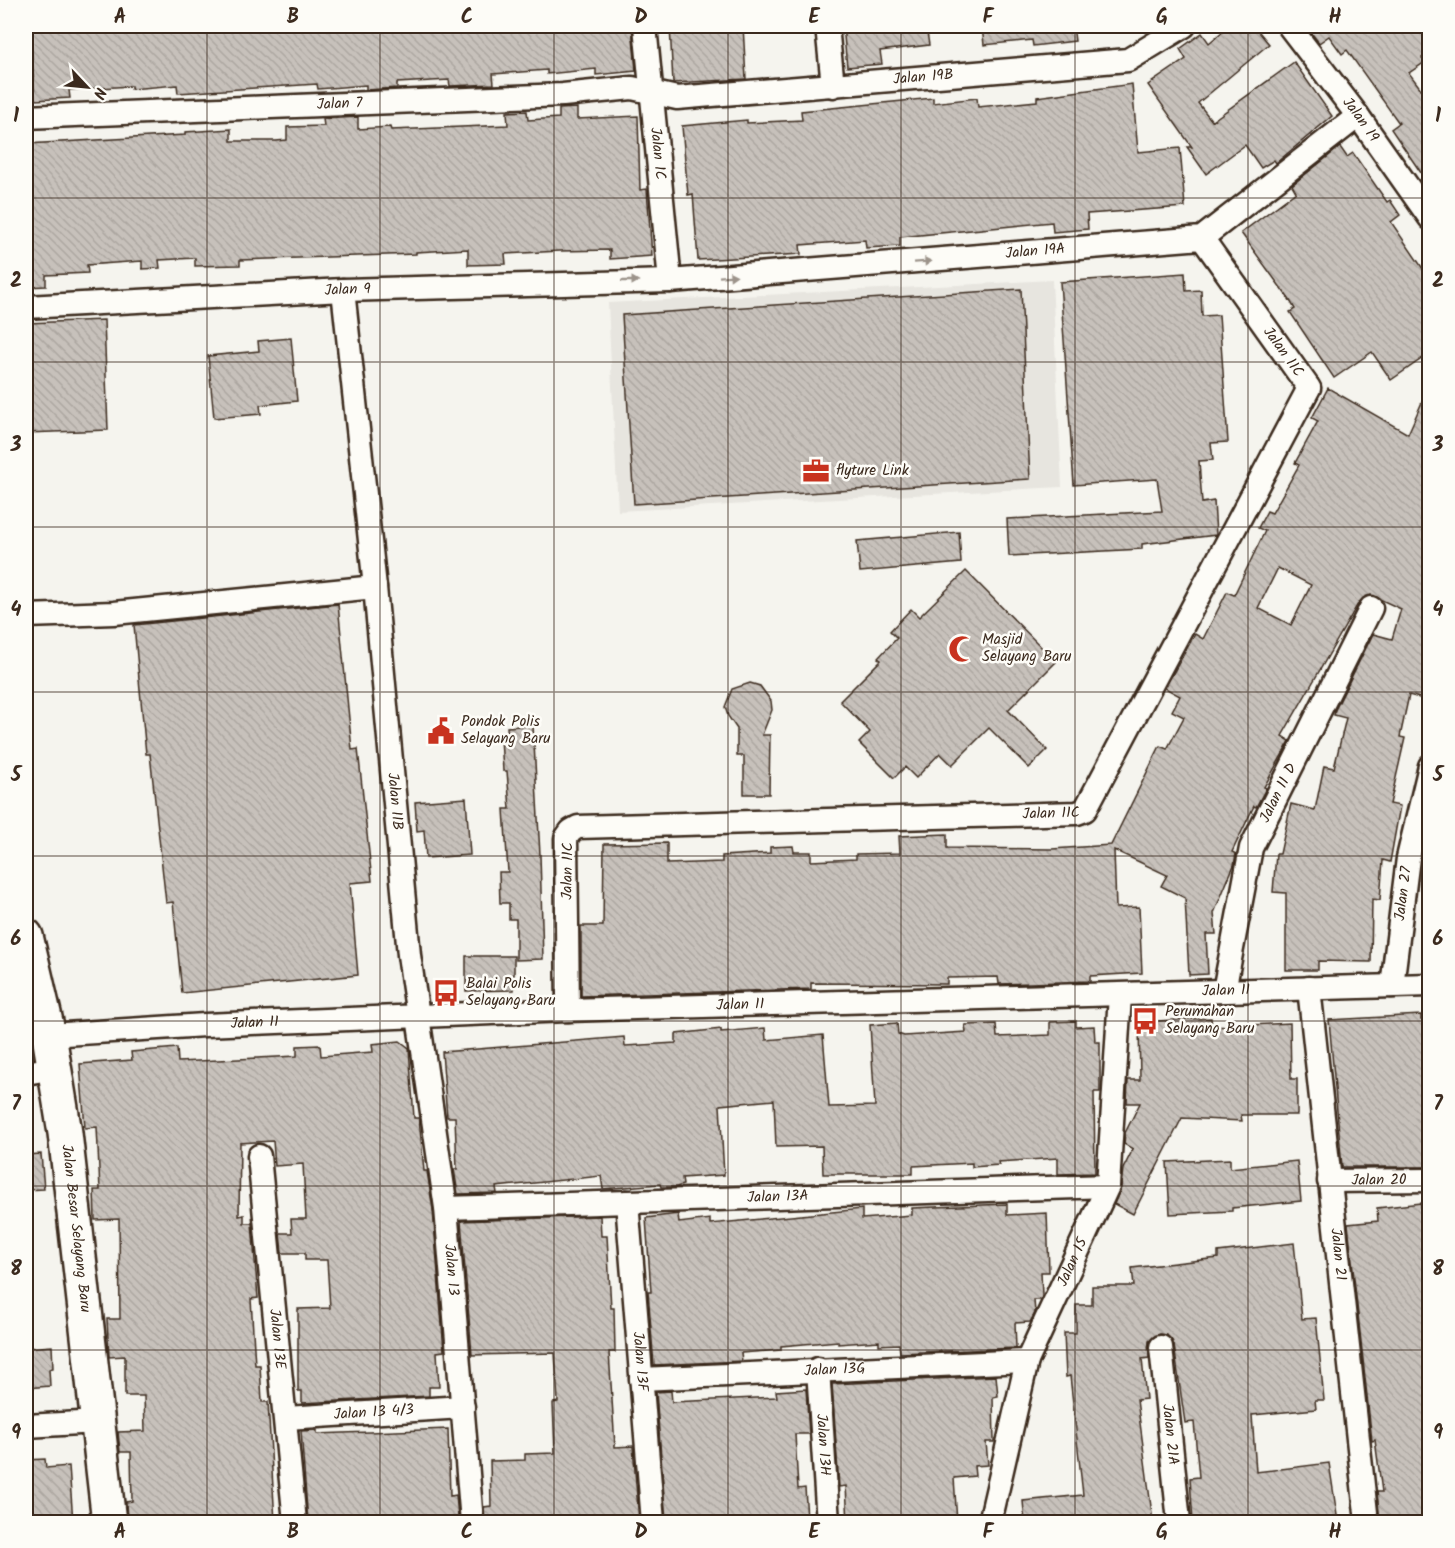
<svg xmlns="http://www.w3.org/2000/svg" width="1455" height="1548" font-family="Kalam,sans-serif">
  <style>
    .built { fill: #e7e5df }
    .building { fill: url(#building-back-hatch); stroke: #3b2a1e; stroke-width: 1.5; fill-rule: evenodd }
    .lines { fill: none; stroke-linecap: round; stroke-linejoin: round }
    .street-casing { stroke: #3b2a1e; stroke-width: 27 }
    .secondary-casing { stroke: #3b2a1e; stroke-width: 38 }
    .street { stroke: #fdfcf7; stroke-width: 22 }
    .secondary { stroke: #fdfcf7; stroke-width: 33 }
    .oneway { fill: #9c938a }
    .grid { fill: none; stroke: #3b2a1e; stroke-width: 1.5; stroke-opacity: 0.55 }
    .labels { text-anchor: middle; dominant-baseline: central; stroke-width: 5; stroke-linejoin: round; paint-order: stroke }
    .street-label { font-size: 15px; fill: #3b2a1e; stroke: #fdfcf7 }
    .poi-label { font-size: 15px; fill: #3b2a1e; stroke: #fdfcf7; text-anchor: start }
    .neatline { fill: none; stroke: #3b2a1e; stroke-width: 2 }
    .grid-label { font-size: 20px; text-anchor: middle; font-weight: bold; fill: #3b2a1e }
  </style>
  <defs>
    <pattern id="building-back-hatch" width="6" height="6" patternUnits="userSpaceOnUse" patternTransform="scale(1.5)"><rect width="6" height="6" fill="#c7c1bb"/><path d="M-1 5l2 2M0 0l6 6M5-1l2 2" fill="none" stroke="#aca6a0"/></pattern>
  </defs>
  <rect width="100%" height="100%" fill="#f5f4ee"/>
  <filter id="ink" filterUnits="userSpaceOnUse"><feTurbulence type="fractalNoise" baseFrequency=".0167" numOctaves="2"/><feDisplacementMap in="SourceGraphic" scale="12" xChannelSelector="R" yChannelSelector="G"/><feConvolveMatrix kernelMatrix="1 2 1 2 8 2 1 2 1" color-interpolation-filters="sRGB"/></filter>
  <g filter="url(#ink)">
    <path class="built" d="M1052,280l10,207 -444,24 -10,-208z"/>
    <g class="building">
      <path d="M30,26h117v4l62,-4h423l4,45 -40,4v-6l-49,5v-4l-54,4 1,10 -44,2 -1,-6 -52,3v5l-31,2v-5l-48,4 -1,-5 -139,9 -1,-8 -46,4v-3l-62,4 1,8 -35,2z"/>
      <path d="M670,26h73l3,53 -73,4z"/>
      <path d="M843,26h83l3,19 -49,6 2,13 -35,3z"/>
      <path d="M982,26h91l2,15 -42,5 -1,-6 -48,5z"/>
      <path d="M1229,26h25l15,18 -71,59 14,18 82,-59 38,54 -56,47 -2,-3 -13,8 -16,-23 -39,29 -19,-27h5l-44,-62 38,-26 -6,-10 22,-16 7,10z"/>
      <path d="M1306,26h115l9,12v15l-8,5 3,4 -16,11 21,28v85l-39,-57 8,-6 -52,-73 -5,4 -13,-18 -10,7z"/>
      <path d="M1132,84l6,68 42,-4 5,59 -98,7 1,15 -35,3 -1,-10 -152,15v9l-34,2 -1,-8 -65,5 1,9 -103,6 -5,-66 -5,1 -6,-69 65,-6v3l55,-3 -1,-9 132,-13v5l44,-5 1,9 59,-6v-4z"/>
      <path d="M577,108v11l61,-3 2,74 7,-1 5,67 -42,3v-9l-50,1 -55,3 1,10 -38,1v-16l-52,3v2l-176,6v5l-45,1v-8l-36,2 1,8 -18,1v-8l-55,4 1,8 -42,2v11l-20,1v-143l159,-9v-3l46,-3v12h45l11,-1v-13l37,-1 -1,-7 35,-2v12l32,-2 1,3 117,-5 -1,-13 20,-1 1,9 31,-2v-9z"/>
      <path d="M1340,147l7,10 6,-4 34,49 3,-2 10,15 -9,7 39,57v74l-39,27 -19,-28 -38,26 -44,-66 5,-3 -6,-10 -48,-66 55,-41 -4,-7z"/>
      <path d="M1185,273l1,18 15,-1 1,26 17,-1 9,127 -17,1 2,17 -14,1 3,42 12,-2 2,34 -74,9v5l-133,7 -2,-37 155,-8 -5,-32 -83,6 -14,-203z"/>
      <path d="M1021,289l9,190 -396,25 -12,-189z"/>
      <path d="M104,320l4,110 -82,3v-110z"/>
      <path d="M291,338l6,63 -37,4 1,9 -47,4 -6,-62 51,-5 -1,-10z"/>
      <path d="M1430,384v292l-7,23 -14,-4 -9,42 5,1 -15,66 10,2 -10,56 -7,-2 -3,40 -8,-1 -1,63 -53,-1v9h-32v-77l-13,-1 3,-38h4l11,-50 24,6 9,-44 10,2 12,-50 -12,-3 1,-5 38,-76 19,5 9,-30 -30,-14 -12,7 -77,134 8,5 -26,46 2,1 -10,19 -2,-1 -22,46 4,2 -2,11 -20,48 2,21h-10l2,40 -19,1 -4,-77 -24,-12 6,-11 -53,-25 2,58 23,-1 3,66 -52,3v5l-91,3 -1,-7 -51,1v6l-136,-1v6l-230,7v-70h22l1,-82 63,-1v21l55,-2v-6l48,-3v-6l23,-1 1,6h17v9l45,-2v-5l44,-1 -1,-17 48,-2v14l105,1 59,-4 49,-99 7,3 17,-32 -12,-6 8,-15 -15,-8 30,-54 8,5 24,-47 7,3 31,-64 -7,-3 9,-17 5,2 27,-48 -4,-2 23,-42 -6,-3 16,-30 80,46zM1278,568l33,17 -20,40 -33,-17z"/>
      <path d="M959,532l2,31 -101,9 -3,-31z"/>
      <path d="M966,571l90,91 -48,48 39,40 -18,18 -40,-40 -37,37 -12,-12 -24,25 -11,-11 -11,11 -35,-35 11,-11 -30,-31 41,-41 -3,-2 19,-20 -7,-7 21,-22 8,8z"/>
      <path d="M338,604l14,146 6,-1 14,132 -22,2 8,92 -176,18 -9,-91 -7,1 -16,-149h-4l-12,-129z"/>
      <path d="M750,683l10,3 11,15 1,9 -10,25h8l-1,59h-25v-38h-7v-27l-9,-13 -3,-9 7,-18z"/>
      <path d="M533,725l7,130 3,104 -27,1v-41h-7v-16h-9l-1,-31h9l-4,-63h6l-3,-38h-4l-2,-33h7l-1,-11z"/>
      <path d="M466,798l4,57 -44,3 -2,-28 -7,1 -2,-29z"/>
      <path d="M466,956h48v34l-48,1z"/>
      <path d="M1421,1015v5h9v66h-5l4,81h-87l-13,-147z"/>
      <path d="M1211,1018l1,9 78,-4 1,56h6v36h-56l1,6 -60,-3 -49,96 -19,-10 7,-17 2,-18 10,-20 -9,-5 1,-11 15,-30h-13l1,-23h12l-1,-58z"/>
      <path d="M1076,1021v6l18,-1 1,16h5v50h-6l1,81 -37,1v-16l-60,4 1,3 -27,2v-4l-59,3v8h-90l-1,-28 -46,1 -2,-47 -54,5 4,70 -42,3 1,7 -7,2h-15l-1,-3 -57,5 -2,-13 -105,11 1,6 -39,1 -4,-25h3l-2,-52h-8l-5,-65 182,-15 1,9 51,-3v-9l45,-5v3l44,-4 1,12 57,-5 6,72 46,-1 -5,-81 27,-2 1,11 6,2 62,-4 -1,-7 31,-1 1,13 53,-2v-13z"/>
      <path d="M400,1041l9,7 5,70h5l5,53h3l6,39 11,141 -7,1 2,35h-10v9l-127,7v-12h-4v-82l32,-1 -3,-48h-22v-7h-23l-2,-20h12l-1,-14h15l-3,-55 -28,2 -2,-25 -33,2 -1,73 5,-1v8h8l6,75 -7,1 4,66h5l2,37h6l7,120h-148l-1,-20 6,-1 -1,-49h-11l-2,-20 27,-1 -1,-35h-19v-40l-16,1 -2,-38h13l-1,-100 -24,1 -1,-30h6l-3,-63 -12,1 -5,-64 52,-4 -1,-8 46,-4 1,14 119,-6v-10l23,-1 1,11 52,-4 -1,-8z"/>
      <path d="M41,1154l3,35 -18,1v-35z"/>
      <path d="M1230,1159v9l67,-7 4,40 -69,7v3l-62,3 -3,-52z"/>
      <path d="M1421,1203v10l9,-1v310h-50l-3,-30h5l-7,-52 -3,1 -24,-217 30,-3 -1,-13z"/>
      <path d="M1007,1204v11l40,-2 2,59h-8l1,24 -1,4h-7l1,13 -5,9 -15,1 1,25 -116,5 -1,-9 -20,1v-4l-41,3v-3l-57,5v4l-40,3 1,8 -88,4 -6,-73h3l-5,-74 32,-4 1,9 31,-4v5l152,-15v10l50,-4v-7z"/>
      <path d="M600,1216l1,20h6l4,72h3l1,44h-6l6,95 18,-1 6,76h-154l-1,-15 7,-1 -1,-45 35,-1v-6l30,-1 -2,-50 5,-1 -3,-49 -83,2 -11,-134z"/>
      <path d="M1294,1243l8,76 14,-1 8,82h-9l1,9 -64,6 4,57 73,-9 9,59h-145l-3,-44 9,-1 -5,-55 -9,1 -11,-78 -7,-10 -7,-1 -11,7v17l-7,1 4,40 -9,1 16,122h-128l-2,-21 60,-6 -13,-119 -4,1 -2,-44h12v-28h16v-19h42l-2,-18 86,-10v-6z"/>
      <path d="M52,1346l1,22 -4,1 1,17 -24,2v-40z"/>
      <path d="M996,1376l2,20 -5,1 1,45h-8l2,23 -14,1 1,10 -21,2 3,44h-109l-2,-36 -7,1 -7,-103z"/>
      <path d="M806,1389l3,45h-14l3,55 7,-1 2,30 -67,4h-74l-10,-130 15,-1 1,11 105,-5 -1,-6z"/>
      <path d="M448,1429l2,67 6,-1 2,22 -11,1v4h-139l-7,-91 16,-1v4z"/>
      <path d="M45,1459l1,9 23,-2 4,56h-47v-62z"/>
    </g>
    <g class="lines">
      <defs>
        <g id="street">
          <path id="s1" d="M645,26l25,255"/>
          <path d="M827,26l6,60"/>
          <path id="s2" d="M1289,26l69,90 72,102"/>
          <path id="s3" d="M26,117l537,-22 69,-7 45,10 451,-38 56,-34"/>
          <path id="s4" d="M343,290l32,297 34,368 37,253 26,314"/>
          <path id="s5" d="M26,307l317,-17 327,-9 532,-43 156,-122"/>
          <path d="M26,616l88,-3 261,-26"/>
          <path id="s6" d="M1392,986l16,-128 22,-92"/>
          <path id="s7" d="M1309,988l58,534"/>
          <path id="s8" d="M1224,991l27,-143 120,-240"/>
          <path id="s9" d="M568,1010l-2,-172 5,-7 7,-4 499,-14 8,-3 224,-422 -107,-150"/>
          <path id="s10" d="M49,1035l156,-10 363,-15 862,-25"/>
          <path d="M26,1073l28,-5"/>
          <path id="s11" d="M259,1156l36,366"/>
          <path id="s12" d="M1329,1181l101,-1"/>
          <path id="s13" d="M627,1202l26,320"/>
          <path id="s14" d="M446,1208l662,-22"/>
          <path id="s15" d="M1161,1347l18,175"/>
          <path id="s16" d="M818,1369l10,153"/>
          <path id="s17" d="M641,1379l386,-18"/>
          <path id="s18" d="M286,1418l177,-11"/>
          <path d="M26,1426l72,-4"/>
          <path id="s19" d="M990,1522l37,-161 81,-175 12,-191"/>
        </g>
        <g id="secondary">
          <path id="s20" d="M26,936l23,99 16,98 44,389"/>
        </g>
      </defs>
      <use href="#street" class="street-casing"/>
      <use href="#secondary" class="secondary-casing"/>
      <use href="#street" class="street"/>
      <use href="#secondary" class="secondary"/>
    </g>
    <defs><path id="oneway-solid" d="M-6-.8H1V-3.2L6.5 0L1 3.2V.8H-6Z" transform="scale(1.5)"/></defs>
    <g class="oneway">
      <use href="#oneway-solid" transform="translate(923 262) rotate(-4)"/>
      <use href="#oneway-solid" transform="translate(728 276) rotate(-4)"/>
      <use href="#oneway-solid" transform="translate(630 281)"/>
    </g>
  </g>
  <path class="grid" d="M207,26v1496M380,26v1496M554,26v1496M728,26v1496M901,26v1496M1075,26v1496M1248,26v1496M26,198h1404M26,362h1404M26,527h1404M26,692h1404M26,856h1404M26,1021h1404M26,1186h1404M26,1350h1404"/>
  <defs>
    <symbol id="office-bare" viewBox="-9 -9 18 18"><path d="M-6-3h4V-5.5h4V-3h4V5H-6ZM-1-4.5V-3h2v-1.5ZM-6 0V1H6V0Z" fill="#c8321e" stroke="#fdfcf7" stroke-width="2.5" paint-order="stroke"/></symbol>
    <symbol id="mosque-bare" viewBox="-9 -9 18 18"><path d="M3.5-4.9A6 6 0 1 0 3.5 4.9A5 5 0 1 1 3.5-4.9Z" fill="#c8321e" stroke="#fdfcf7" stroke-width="2.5" paint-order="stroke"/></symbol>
    <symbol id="civic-bare" viewBox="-9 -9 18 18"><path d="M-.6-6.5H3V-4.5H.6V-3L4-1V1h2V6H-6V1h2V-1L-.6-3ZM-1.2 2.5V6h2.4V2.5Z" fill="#c8321e" stroke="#fdfcf7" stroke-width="2.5" paint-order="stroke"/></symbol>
    <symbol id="bus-bare" viewBox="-9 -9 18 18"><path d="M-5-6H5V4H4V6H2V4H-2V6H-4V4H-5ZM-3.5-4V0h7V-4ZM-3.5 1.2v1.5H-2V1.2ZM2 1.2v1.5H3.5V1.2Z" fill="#c8321e" stroke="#fdfcf7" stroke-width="2.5" paint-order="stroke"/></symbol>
  </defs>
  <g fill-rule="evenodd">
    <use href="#office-bare" x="797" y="452" width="38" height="38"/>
    <use href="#mosque-bare" x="943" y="630" width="38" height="38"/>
    <use href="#civic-bare" x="422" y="712" width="38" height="38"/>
    <use href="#bus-bare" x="427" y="974" width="38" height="38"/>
    <use href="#bus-bare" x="1126" y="1002" width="38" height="38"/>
  </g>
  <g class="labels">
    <g class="street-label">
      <text stroke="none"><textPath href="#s3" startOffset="900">Jalan 19B</textPath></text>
      <text stroke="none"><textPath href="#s3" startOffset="314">Jalan 7</textPath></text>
      <text stroke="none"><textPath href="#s2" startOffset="118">Jalan 19</textPath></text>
      <text stroke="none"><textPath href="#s1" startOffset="128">Jalan 1C</textPath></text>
      <text stroke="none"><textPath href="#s5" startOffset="1011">Jalan 19A</textPath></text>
      <text stroke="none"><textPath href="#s5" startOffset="322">Jalan 9</textPath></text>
      <text transform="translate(1283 352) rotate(54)">Jalan 11C</text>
      <text stroke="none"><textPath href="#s8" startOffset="207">Jalan 11 D</textPath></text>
      <text stroke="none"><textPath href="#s4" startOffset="514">Jalan 11B</textPath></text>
      <text stroke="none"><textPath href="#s9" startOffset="662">Jalan 11C</textPath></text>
      <text transform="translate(568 871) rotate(-89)">Jalan 11C</text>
      <text stroke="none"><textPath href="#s6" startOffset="93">Jalan 27</textPath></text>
      <text stroke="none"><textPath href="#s10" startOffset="1178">Jalan 11</textPath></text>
      <text stroke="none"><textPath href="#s10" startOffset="692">Jalan 11</textPath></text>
      <text stroke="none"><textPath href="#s10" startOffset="206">Jalan 11</textPath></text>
      <text stroke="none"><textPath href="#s12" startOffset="50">Jalan 20</textPath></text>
      <text stroke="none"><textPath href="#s14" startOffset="332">Jalan 13A</textPath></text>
      <text stroke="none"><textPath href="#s20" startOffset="297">Jalan Besar Selayang Baru</textPath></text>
      <text stroke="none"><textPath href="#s7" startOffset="268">Jalan 21</textPath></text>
      <text stroke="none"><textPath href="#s19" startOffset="274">Jalan 15</textPath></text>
      <text stroke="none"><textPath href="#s4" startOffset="986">Jalan 13</textPath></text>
      <text stroke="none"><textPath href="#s11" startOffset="184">Jalan 13E</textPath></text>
      <text stroke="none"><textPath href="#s13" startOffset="160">Jalan 13F</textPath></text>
      <text stroke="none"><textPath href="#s17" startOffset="194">Jalan 13G</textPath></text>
      <text stroke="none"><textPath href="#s18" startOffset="88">Jalan 13 4/3</textPath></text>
      <text stroke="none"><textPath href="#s15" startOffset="88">Jalan 21A</textPath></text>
      <text stroke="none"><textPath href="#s16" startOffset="76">Jalan 13H</textPath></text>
    </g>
    <g class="poi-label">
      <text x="836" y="471">flyture Link</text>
      <text x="982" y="640">Masjid<tspan x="982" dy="17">Selayang Baru</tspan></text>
      <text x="461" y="722">Pondok Polis<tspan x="461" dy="17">Selayang Baru</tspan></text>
      <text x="466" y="984">Balai Polis<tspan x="466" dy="17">Selayang Baru</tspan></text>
      <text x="1165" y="1012">Perumahan<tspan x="1165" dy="17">Selayang Baru</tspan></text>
    </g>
  </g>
  <rect width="1455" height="1548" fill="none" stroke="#fdfcf7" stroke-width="66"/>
  <g transform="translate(87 87) rotate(116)" stroke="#fdfcf7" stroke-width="4.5" paint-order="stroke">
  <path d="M0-4.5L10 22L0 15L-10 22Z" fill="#3b2a1e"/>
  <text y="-9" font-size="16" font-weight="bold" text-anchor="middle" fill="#3b2a1e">N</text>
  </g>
  <rect x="33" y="33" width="1389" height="1482" class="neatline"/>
  <g class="grid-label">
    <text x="120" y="23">A</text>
    <text x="293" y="23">B</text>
    <text x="467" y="23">C</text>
    <text x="641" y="23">D</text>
    <text x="814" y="23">E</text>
    <text x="988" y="23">F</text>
    <text x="1162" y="23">G</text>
    <text x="1335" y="23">H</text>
    <text x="16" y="122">1</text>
    <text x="1438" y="122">1</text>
    <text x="16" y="287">2</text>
    <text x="1438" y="287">2</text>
    <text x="16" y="451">3</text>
    <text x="1438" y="451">3</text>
    <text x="16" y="616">4</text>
    <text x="1438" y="616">4</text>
    <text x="16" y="781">5</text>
    <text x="1438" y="781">5</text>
    <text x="16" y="945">6</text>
    <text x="1438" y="945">6</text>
    <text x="16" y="1110">7</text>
    <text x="1438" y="1110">7</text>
    <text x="16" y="1275">8</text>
    <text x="1438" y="1275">8</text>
    <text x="16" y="1439">9</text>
    <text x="1438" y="1439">9</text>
    <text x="120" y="1538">A</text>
    <text x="293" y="1538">B</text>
    <text x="467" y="1538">C</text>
    <text x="641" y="1538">D</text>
    <text x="814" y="1538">E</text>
    <text x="988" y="1538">F</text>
    <text x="1162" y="1538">G</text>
    <text x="1335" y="1538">H</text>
  </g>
</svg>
